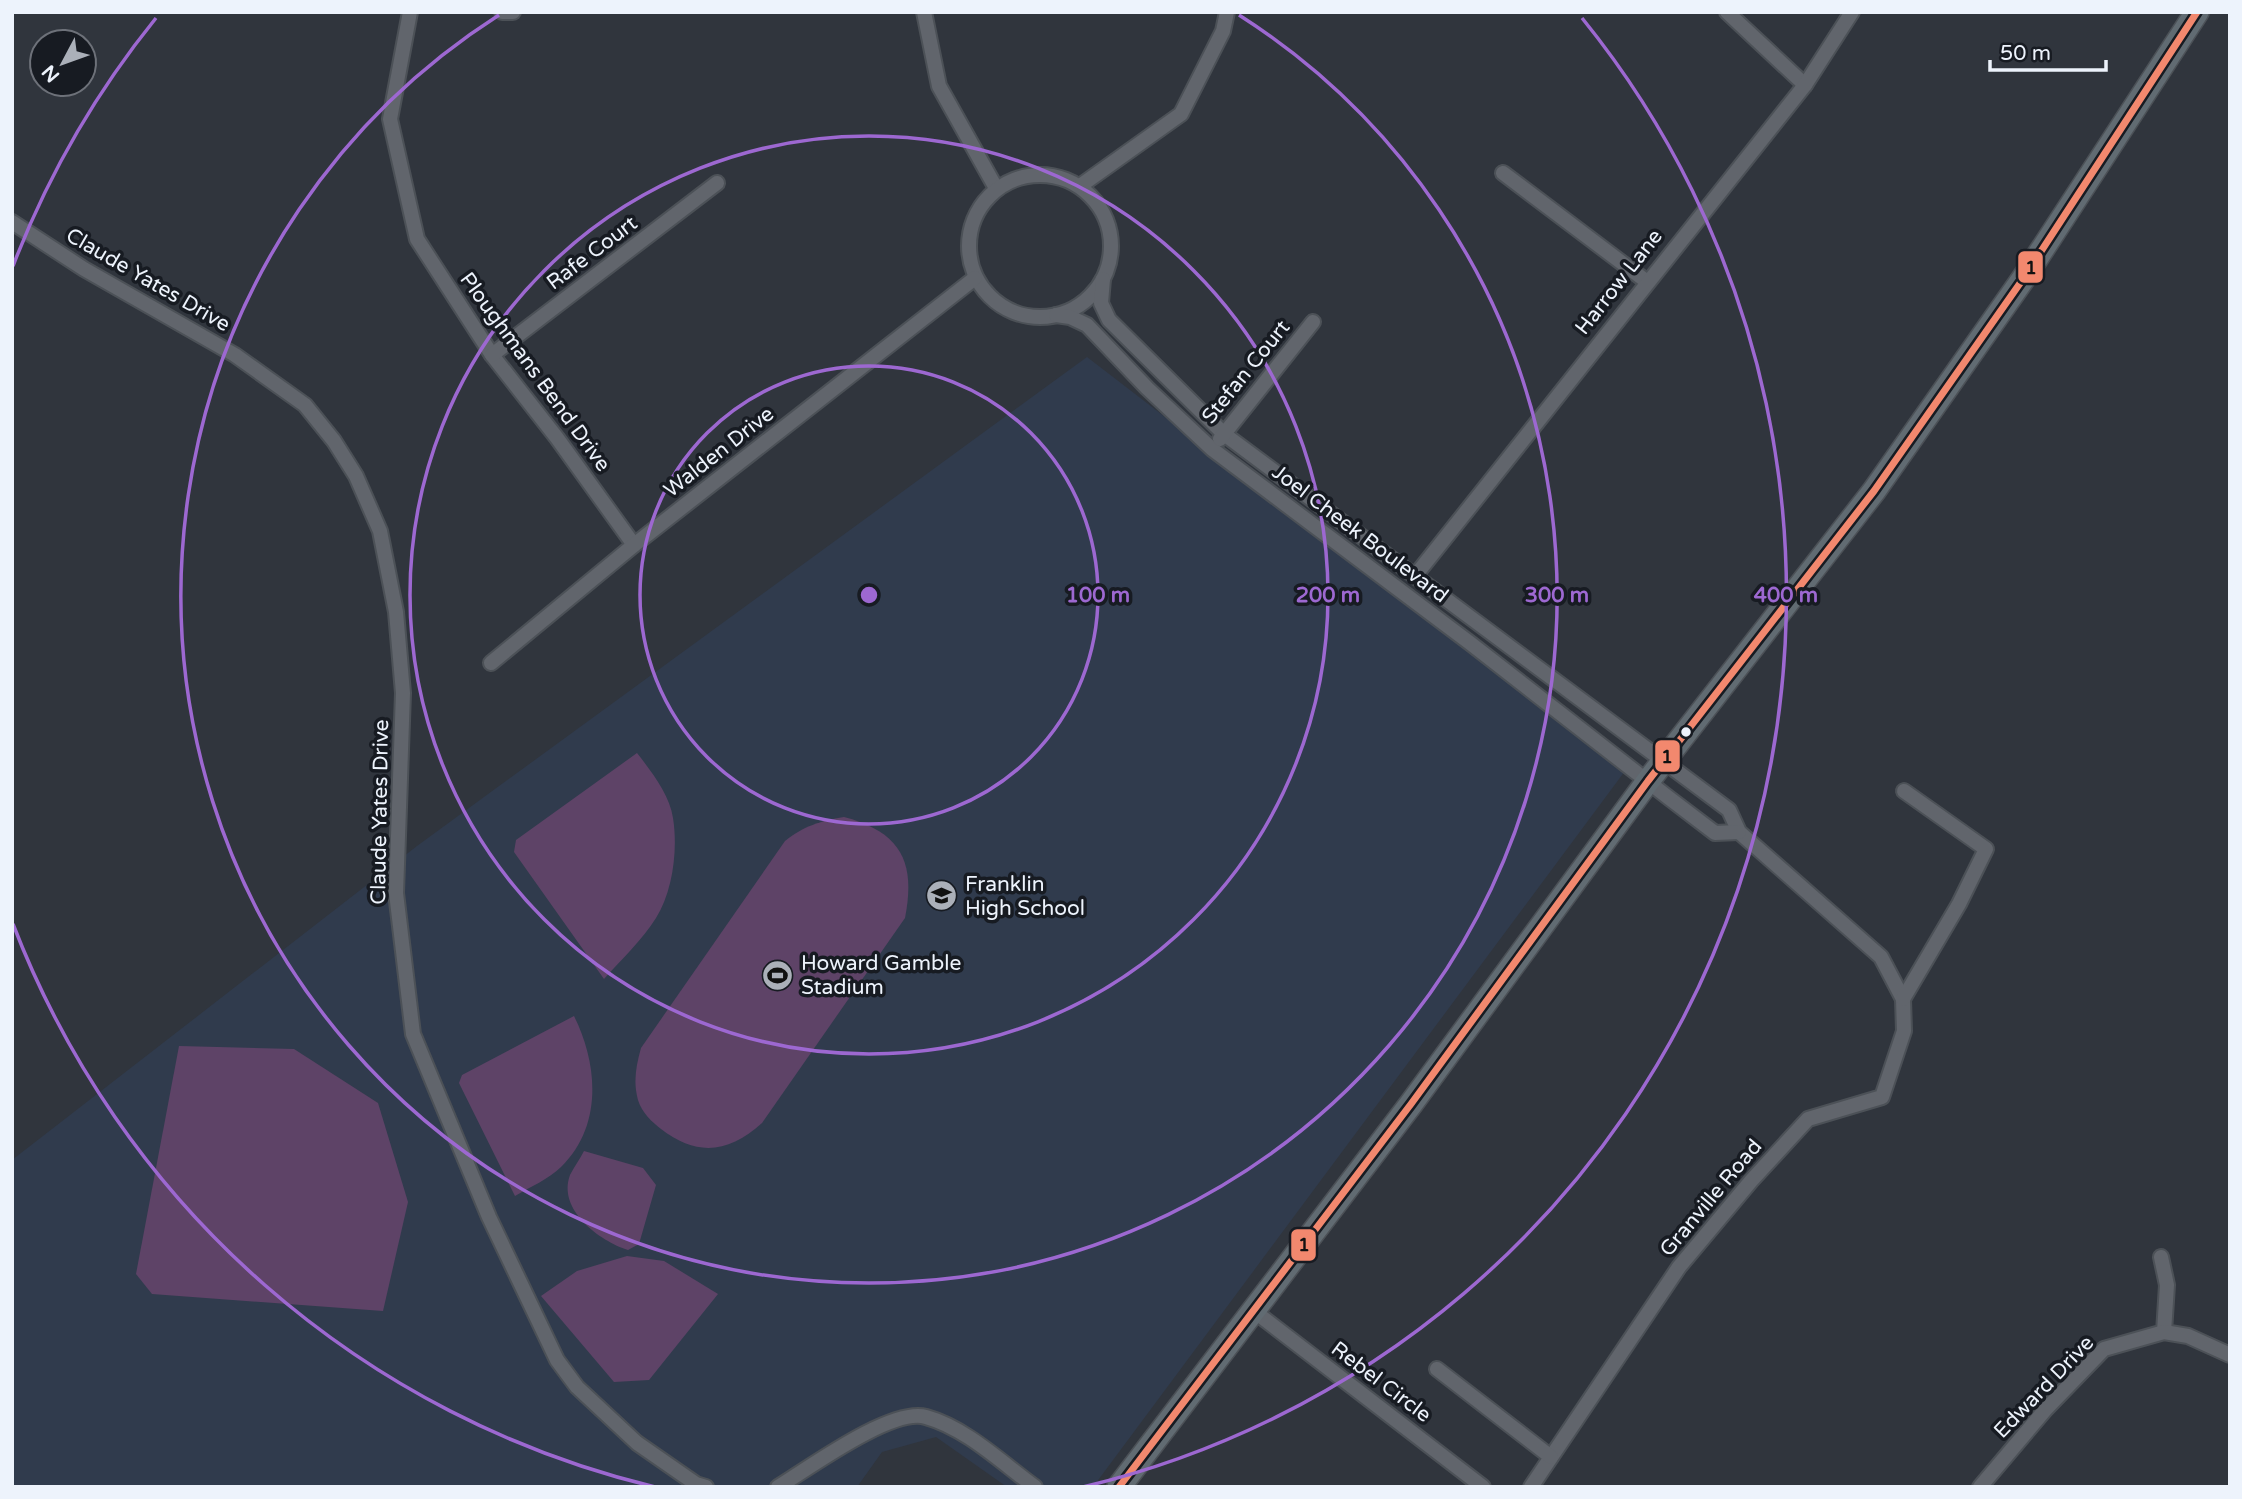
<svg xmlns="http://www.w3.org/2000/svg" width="2242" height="1499" font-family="'Varela Round',sans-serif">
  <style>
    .built { fill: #303b4d }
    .green { fill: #5e4367 }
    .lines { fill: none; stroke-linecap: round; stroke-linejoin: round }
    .minor-casing { stroke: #4c5157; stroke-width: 18 }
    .primary-casing { stroke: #4c5157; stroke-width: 26 }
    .minor { stroke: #61656c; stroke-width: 14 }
    .primary { stroke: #616b72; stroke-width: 23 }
    .bus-1-casing { stroke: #171b22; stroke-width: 12 }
    .bus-1 { stroke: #f2886e; stroke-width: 7 }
    .ring { fill: none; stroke: #9d68d1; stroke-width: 3.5 }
    .bus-dot { fill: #edf3fc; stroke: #171b22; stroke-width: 2.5 }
    .labels { text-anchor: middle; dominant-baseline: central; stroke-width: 7; stroke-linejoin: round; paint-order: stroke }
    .street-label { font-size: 21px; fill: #edf3fc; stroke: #171b22 }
    .poi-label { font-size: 21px; fill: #edf3fc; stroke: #171b22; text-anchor: start }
    .centre { fill: #9d68d1; stroke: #171b22; stroke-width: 3.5 }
    .ring-label { font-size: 21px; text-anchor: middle; font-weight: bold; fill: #9d68d1; stroke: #171b22; stroke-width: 7; stroke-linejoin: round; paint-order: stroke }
    .line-badge { stroke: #171b22; stroke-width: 2.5 }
    .pale-badge-label { font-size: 19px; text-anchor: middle; font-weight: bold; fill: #111 }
  </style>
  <rect width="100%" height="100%" fill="#30353d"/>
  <path class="built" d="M1087,357l538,414 -532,716h-86l-71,-50 -54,15 -25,35h-845v-327l405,-314z"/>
  <g class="green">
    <path d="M637,753c14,18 33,42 36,65 5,31 0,73 -17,100 -14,22 -35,42 -52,61l-90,-127 2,-12z"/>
    <path d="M844,817c57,15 72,45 61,101l-143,205c-33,30 -65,34 -101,6 -9,-7 -19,-16 -23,-29 -5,-18 -2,-34 3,-52l144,-207c19,-15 35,-20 59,-24z"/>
    <path d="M574,1016c24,48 29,110 -13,151 -12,12 -31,20 -46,29l-56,-113 3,-8z"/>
    <path d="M179,1046l115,3 84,54 30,99 -25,109 -231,-17 -16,-20z"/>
    <path d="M584,1151l59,17 13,17 -17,59 -11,6c-28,-9 -71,-40 -58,-75 4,-8 10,-16 14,-24z"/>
    <path d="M627,1256l37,5 54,33 -69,86 -35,2 -73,-86 36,-25z"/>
  </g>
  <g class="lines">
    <defs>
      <g id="minor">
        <path d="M410,12l-20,107 27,120 75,116 65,83 77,107"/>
        <path d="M502,12h11"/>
        <path d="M924,12l15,74 57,102"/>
        <path d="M1727,12l78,73"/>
        <path d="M1503,173l143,108"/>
        <circle cx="1040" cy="246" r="71"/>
        <path d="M1080,186l101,-72 42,-83 4,-19"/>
        <path d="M12,222l72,47 151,86 70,50 29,36 22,35 24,55 16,81 7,81 -7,200 17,141 76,183 68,143 20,27 60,56 59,41 10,3"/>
        <path d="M1103,279l-2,24 8,17 115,114 505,376 10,22 142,125 22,42 1,32 -22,66 -74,22 -57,62 -72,86 -148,220"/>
        <path d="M1056,315l14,2 17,8 60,63 65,61 258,194 199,155 46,35 24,-1"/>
        <path d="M492,355l225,-172"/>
        <path d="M1220,439l93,-117"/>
        <path d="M1415,576l390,-491 47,-73"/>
        <path d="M491,663l143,-118 341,-267"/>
        <path d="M1903,999l56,-95 27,-55 -82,-58"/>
        <path d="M2161,1257l6,28 -3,47"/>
        <path d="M1254,1311l229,176"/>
        <path d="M1437,1369l114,88"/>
        <path d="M778,1487c31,-19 114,-80 148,-70 40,11 76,46 109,70"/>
        <path d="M1980,1487l65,-77 59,-61 60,-17 24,4 42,19"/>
      </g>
      <path id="primary" d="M1119,1487l292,-383 237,-323 226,-290 149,-212 174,-267"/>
    </defs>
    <use href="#minor" class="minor-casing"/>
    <use href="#primary" class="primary-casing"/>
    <use href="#minor" class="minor"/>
    <use href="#primary" class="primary"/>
    <defs>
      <path id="bus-1" d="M1119,1487l292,-383 237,-323 226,-290 149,-212 174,-267"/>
    </defs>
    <use href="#bus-1" class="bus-1-casing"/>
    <use href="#bus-1" class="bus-1"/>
  </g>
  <g class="ring">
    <circle cx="869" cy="595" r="229"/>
    <circle cx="869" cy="595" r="459"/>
    <path d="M1239 15A688 688 0 1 1 499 15"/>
    <path d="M655 1487A917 917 0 0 1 13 924M13 266A917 917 0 0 1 156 18M1582 18A917 917 0 0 1 1083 1487"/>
  </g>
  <defs>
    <symbol id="school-disc" viewBox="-11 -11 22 22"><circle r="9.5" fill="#abb0b9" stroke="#171b22"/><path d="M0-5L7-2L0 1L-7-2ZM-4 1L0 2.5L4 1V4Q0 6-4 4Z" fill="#111"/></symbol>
    <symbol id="stadium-disc" viewBox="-11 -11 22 22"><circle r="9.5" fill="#abb0b9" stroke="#171b22"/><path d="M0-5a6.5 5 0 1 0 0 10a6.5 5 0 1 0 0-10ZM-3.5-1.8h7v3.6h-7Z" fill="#111"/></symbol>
  </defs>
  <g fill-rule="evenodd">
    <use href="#school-disc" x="924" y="878" width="35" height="35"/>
    <use href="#stadium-disc" x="760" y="958" width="35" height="35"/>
  </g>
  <circle class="bus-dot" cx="1686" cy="732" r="6"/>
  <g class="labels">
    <g class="street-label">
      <text transform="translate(592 253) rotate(-37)">Rafe Court</text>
      <text transform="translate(148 280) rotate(30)">Claude Yates Drive</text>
      <text transform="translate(1619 282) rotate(-52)">Harrow Lane</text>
      <text transform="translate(535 372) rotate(54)">Ploughmans Bend Drive</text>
      <text transform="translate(1246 372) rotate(-51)">Stefan Court</text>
      <text transform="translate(719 452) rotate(-38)">Walden Drive</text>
      <text transform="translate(1360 534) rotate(37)">Joel Cheek Boulevard</text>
      <text transform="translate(380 812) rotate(-89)">Claude Yates Drive</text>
      <text transform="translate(1711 1198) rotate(-50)">Granville Road</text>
      <text transform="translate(1381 1382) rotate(37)">Rebel Circle</text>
      <text transform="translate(2044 1387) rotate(-46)">Edward Drive</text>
    </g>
    <g class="poi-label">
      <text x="965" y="884">Franklin<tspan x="965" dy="24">High School</tspan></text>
      <text x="801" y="963">Howard Gamble<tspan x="801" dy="24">Stadium</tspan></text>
    </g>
  </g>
  <circle cx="869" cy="595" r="10" class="centre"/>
  <g class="ring-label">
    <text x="1098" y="602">100 m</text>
    <text x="1328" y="602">200 m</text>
    <text x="1557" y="602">300 m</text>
    <text x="1786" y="602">400 m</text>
  </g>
  <g class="line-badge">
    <rect x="2017" y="250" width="27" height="34" rx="7" fill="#f2886e"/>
    <rect x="1654" y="739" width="27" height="34" rx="7" fill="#f2886e"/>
    <rect x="1290" y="1228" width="27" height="34" rx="7" fill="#f2886e"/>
  </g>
  <g class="pale-badge-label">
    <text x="2031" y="274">1</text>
    <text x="1667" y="763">1</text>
    <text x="1304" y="1251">1</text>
  </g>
  <rect width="2242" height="1499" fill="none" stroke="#edf3fc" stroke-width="28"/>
  <g transform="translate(63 63) rotate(229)"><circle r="33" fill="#171b22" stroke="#6d7179" stroke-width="2"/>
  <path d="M0-5L12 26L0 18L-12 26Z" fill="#abb0b9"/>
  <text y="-10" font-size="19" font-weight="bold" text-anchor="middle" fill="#edf3fc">N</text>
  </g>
  <path d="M1990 60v10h116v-10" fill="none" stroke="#edf3fc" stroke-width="3.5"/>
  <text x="2000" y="60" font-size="21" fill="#edf3fc" stroke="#171b22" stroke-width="5" paint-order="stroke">50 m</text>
</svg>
